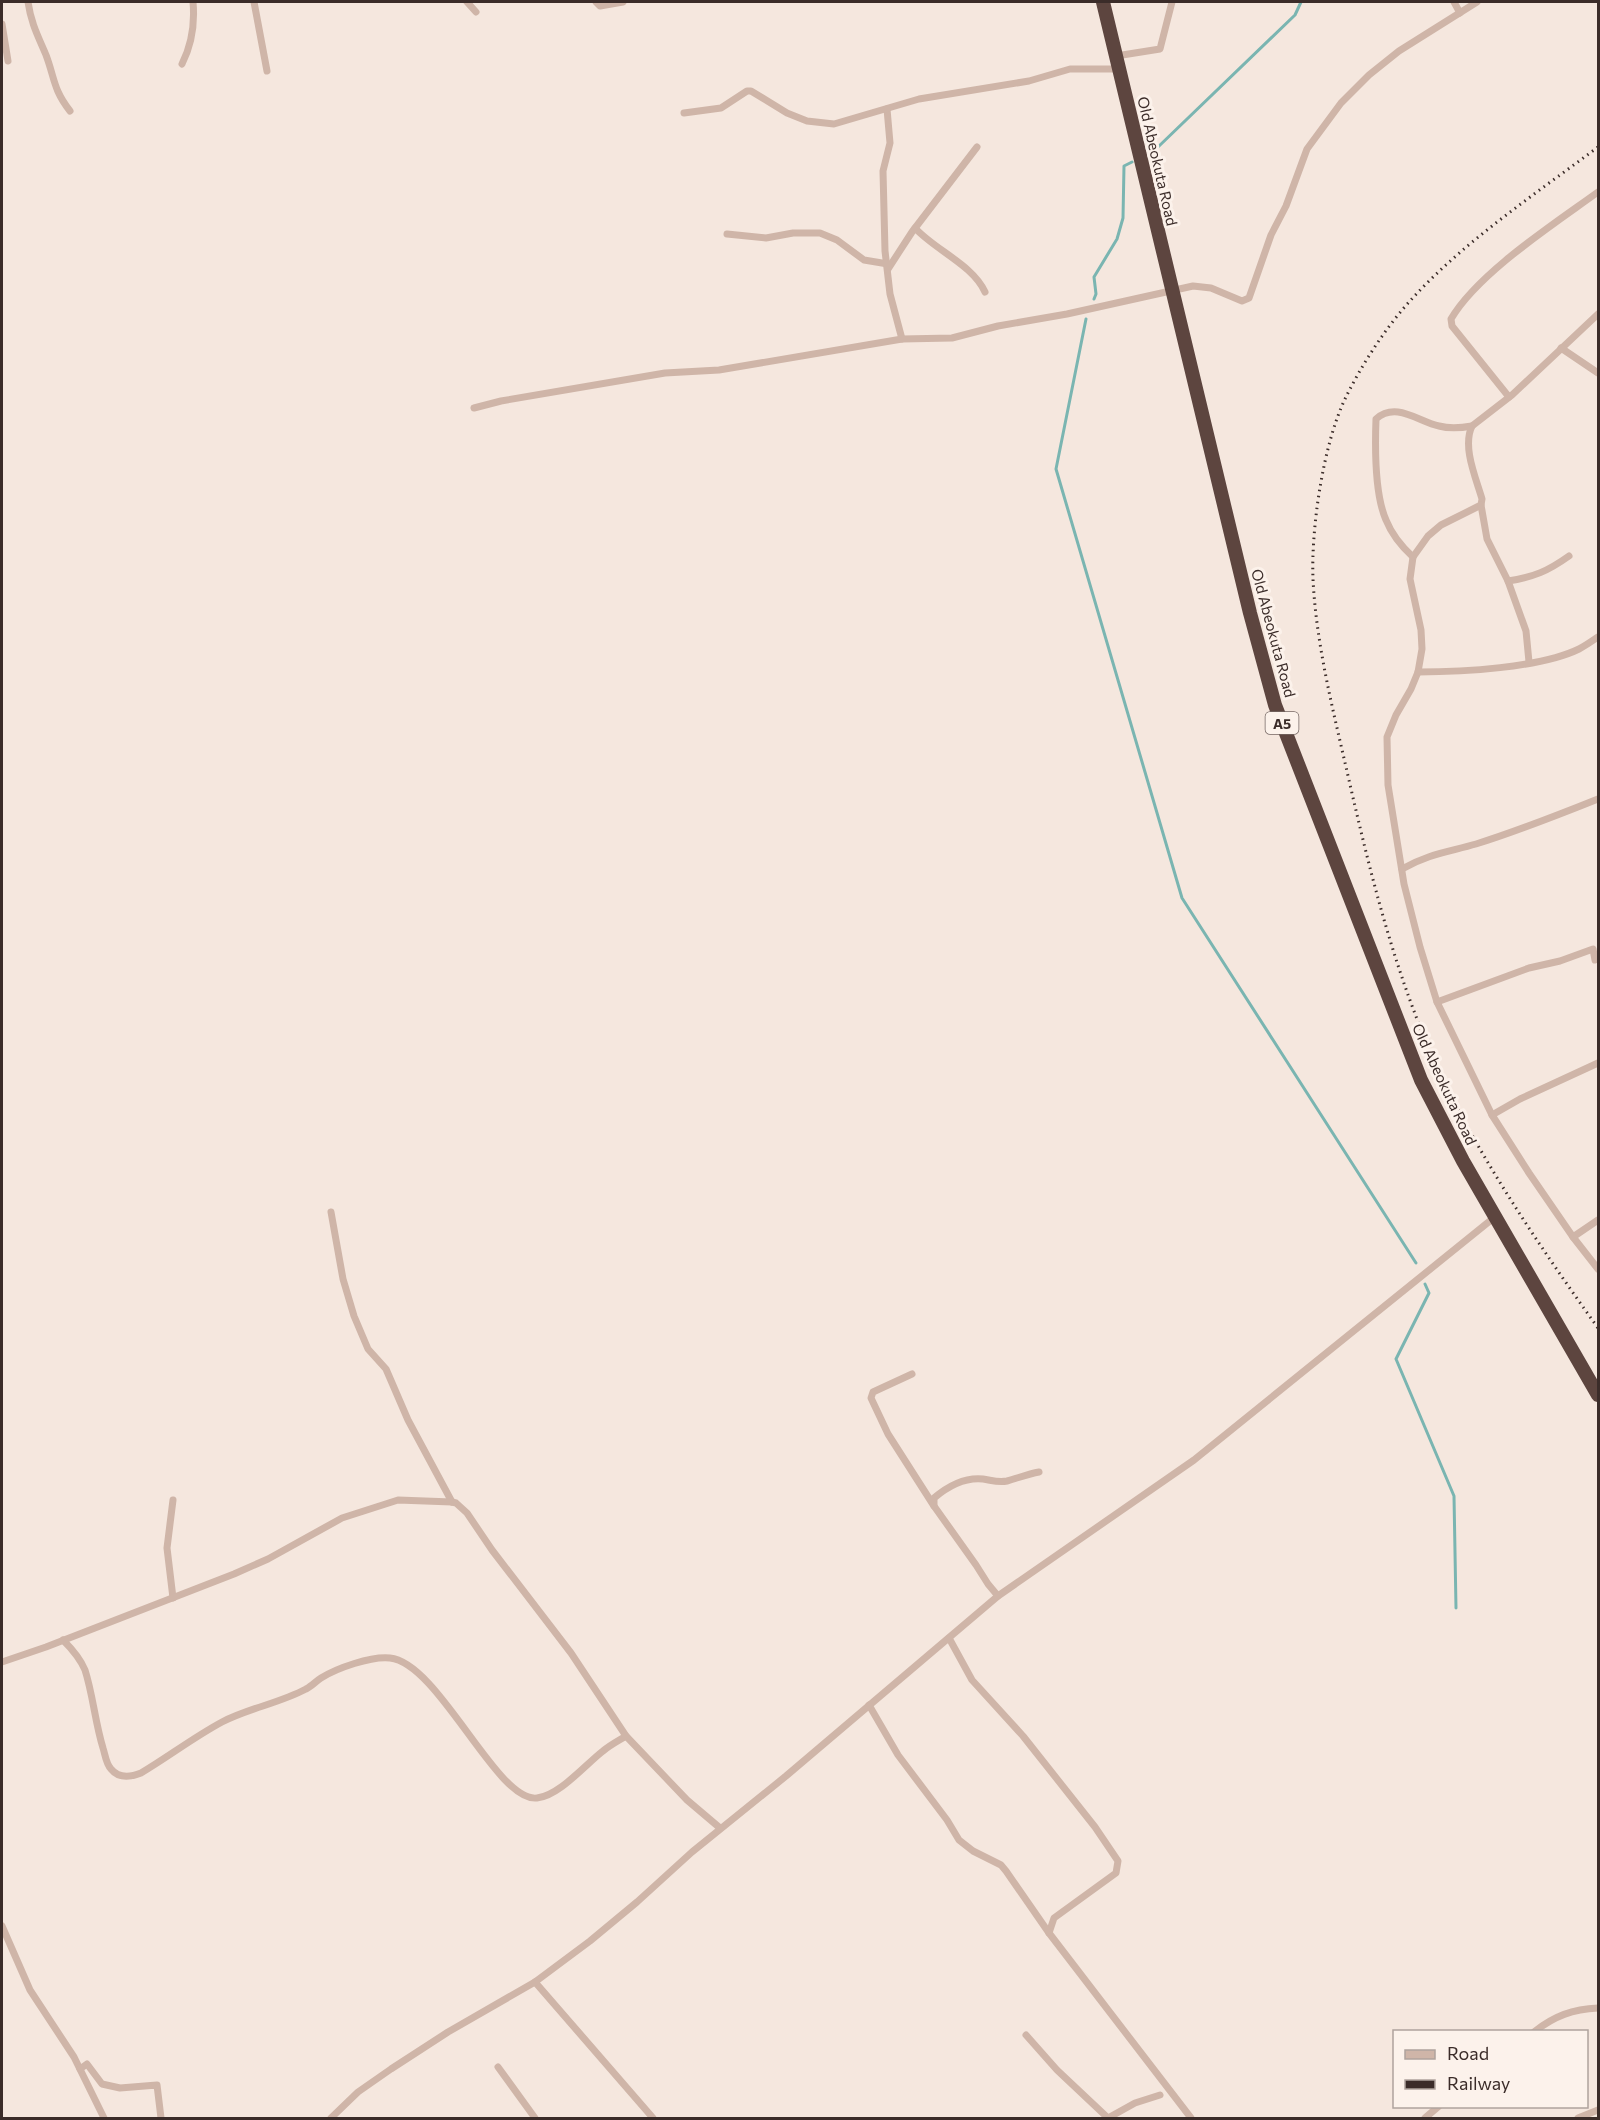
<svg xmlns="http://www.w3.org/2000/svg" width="1600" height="2120" font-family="Commissioner,sans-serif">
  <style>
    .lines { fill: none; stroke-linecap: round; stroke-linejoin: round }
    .stream { stroke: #7ab5b1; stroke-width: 3 }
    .street { stroke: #cfb5a8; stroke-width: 7 }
    .highway { stroke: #5d453f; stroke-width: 14 }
    .rail { stroke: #3b2c29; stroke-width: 3; stroke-dasharray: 1.5 4.5; stroke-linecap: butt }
    .labels { text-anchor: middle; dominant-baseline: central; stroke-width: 6; stroke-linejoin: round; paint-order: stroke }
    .shield { fill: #fcf2eb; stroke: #756763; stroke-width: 1.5 }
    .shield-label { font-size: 14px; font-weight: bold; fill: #3b2c29 }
    .street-label { font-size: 15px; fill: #3b2c29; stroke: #fcf2eb }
  </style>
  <rect width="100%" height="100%" fill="#f5e7de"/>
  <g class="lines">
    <g class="stream">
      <path d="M1153,150l5,-3 137,-132 6,-13"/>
      <path d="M1094,299l2,-5 -2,-17 23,-38 6,-21 1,-52 8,-4"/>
      <path d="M1086,319l-30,150 126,429 234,365"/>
      <path d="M1425,1284l4,9 -33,66 58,137 2,112"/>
    </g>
    <g class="street">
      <path d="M28,2c3,21 10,34 18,53 9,24 7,34 24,56"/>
      <path d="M254,2l13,69"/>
      <path d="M467,2l9,10"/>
      <path d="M596,2l4,4 23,-4"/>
      <path d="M1454,2l6,11"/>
      <path d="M2,24l6,37"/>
      <path d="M1116,56l44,-7 12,-47"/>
      <path d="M182,64c10,-20 13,-40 11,-62"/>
      <path d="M887,109l3,34 -7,28 2,80 5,43 12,45"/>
      <path d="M684,113l37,-5 26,-17h4l36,22 20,8 27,3 85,-25 110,-18 41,-12h48"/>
      <path d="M915,228c20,22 58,37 70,64"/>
      <path d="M727,234l39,4 27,-5h27l17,7 27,20 24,4"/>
      <path d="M888,269l24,-37 65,-85"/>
      <path d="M1598,314l-86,81 -40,31c-10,21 4,52 10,73l-1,6 -40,20 -13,11 -15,21 -3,22 11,51 1,19 -4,23 -7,17 -15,26 -9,22 1,48 16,99 16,63 17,55 55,113 37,58 44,64 25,32"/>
      <path d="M1561,348l37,25"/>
      <path d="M1509,397l-57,-71 -1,-7c27,-46 103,-95 147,-127"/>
      <path d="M474,408l27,-7 164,-28 54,-3 183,-31 50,-1 46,-12 69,-12 126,-28 18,2 31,13 7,-3 22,-63 15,-29 21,-57 34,-46 28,-28 30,-24 78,-49"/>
      <path d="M1481,505l6,34 21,42 18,50 3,31"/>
      <path d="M1413,557c-12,-11 -21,-22 -27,-37 -11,-25 -11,-74 -10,-101 20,-18 43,3 63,7 11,3 22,2 33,0"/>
      <path d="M1508,581c26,-4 40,-10 61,-25"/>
      <path d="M1418,672c43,0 122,-4 161,-23 6,-3 13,-8 19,-12"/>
      <path d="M1402,869c26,-15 46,-17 74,-25 42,-13 82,-29 122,-45"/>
      <path d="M1437,1002l92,-34 31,-7 33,-12 2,11"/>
      <path d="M1492,1115l28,-16 78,-36"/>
      <path d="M331,1212l12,67 11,37 14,33 18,20 22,51 44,82"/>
      <path d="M1573,1237l25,-17"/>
      <path d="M912,1374l-39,18 -2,6 17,36 46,72"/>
      <path d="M173,1500l-6,48 6,50"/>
      <path d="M998,1596l-10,-12 -12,-19 -42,-59v-8c13,-11 30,-21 49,-19 8,1 15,4 24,2 11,-3 21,-7 32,-9"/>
      <path d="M949,1638l23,42 51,56 72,91 23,34 -2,12 -62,45 -5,15"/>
      <path d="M63,1640c10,10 17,18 22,30 8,25 10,52 18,78 2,6 3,16 8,21 8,10 20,8 30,4 27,-16 53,-36 81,-51 27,-14 58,-19 84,-33 6,-3 10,-8 15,-11 16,-10 50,-22 69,-20 49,5 107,145 147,140 22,-2 49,-34 66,-47 7,-6 15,-10 23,-15"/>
      <path d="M2,1662l44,-15 188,-73 34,-15 74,-41 56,-18 54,2 4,1 11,10 25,37 79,103 55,83 61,64 33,28"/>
      <path d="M869,1705l29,50 49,65 12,20 14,11 28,14 5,6 43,62 142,185"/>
      <path d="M2,1926l28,64 44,67 30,61"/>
      <path d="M535,1982l118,136"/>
      <path d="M1534,2032c20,-16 39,-23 64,-24"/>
      <path d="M1026,2035l31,35 51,48"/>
      <path d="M498,2067l37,51"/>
      <path d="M80,2069l7,-5 15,20 18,4 37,-3 4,33"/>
      <path d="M331,2118l27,-26 33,-23 57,-37 87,-50 55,-41 47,-39 55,-50 94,-76 212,-180 196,-136 302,-244"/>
      <path d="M1108,2118l27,-15 25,-8"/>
      <path d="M1425,2118l14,-12"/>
      <path d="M1578,2118l20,-8"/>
    </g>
    <path class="highway" d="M1103,2l147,611 25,92 146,375 42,81 135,234"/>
    <path class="rail" d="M1598,147c-64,48 -135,95 -189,155 -25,28 -48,64 -64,97 -22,46 -34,130 -32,180 3,63 19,127 33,188 25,110 51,218 100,319 43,86 97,165 152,242"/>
  </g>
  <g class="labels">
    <rect class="shield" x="1265.5" y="712" width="33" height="22" rx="4.5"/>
    <g class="shield-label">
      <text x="1282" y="723">A5</text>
    </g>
    <g class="street-label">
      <text transform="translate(1158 161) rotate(77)">Old Abeokuta Road</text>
      <text transform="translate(1274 633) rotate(75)">Old Abeokuta Road</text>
      <text transform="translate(1445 1084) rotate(65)">Old Abeokuta Road</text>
    </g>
  </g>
  <rect width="1600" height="2120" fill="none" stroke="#3b2c29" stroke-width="6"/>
  <rect x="1393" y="2030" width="195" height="78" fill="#fcf2eb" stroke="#afa39d" stroke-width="1.5"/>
  <rect x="1405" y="2050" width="30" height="9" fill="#cfb5a8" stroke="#afa39d" stroke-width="1.5"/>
  <text x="1447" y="2060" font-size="18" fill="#3b2c29">Road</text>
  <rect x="1405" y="2080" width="30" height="9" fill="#3b2c29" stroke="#afa39d" stroke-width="1.5"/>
  <text x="1447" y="2090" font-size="18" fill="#3b2c29">Railway</text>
</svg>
